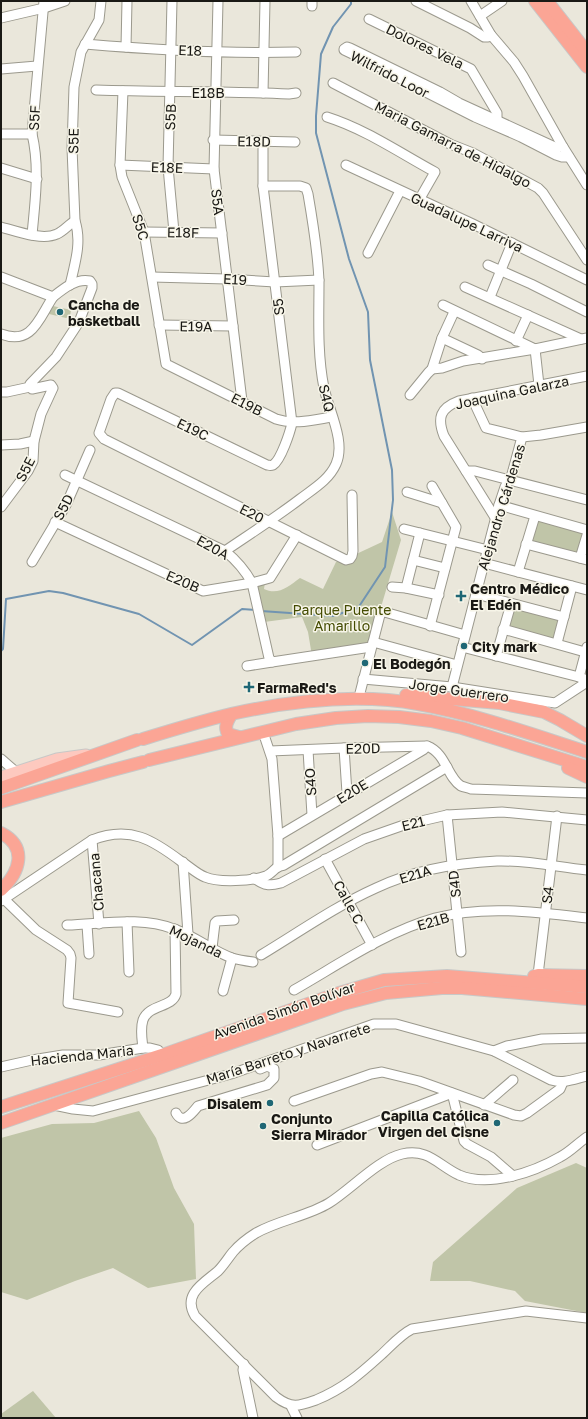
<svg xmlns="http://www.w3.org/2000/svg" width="588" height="1419" font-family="'Golos Text',sans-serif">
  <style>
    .green { fill: #c0c5a8 }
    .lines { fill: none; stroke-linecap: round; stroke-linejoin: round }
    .stream { stroke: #7194b1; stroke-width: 2 }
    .minor-casing { stroke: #9b998d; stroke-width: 11 }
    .major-casing { stroke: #c8c8c7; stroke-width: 13 }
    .highway-casing { stroke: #c8c8c7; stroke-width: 14 }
    .minor { stroke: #fff; stroke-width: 9 }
    .major { stroke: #fdc9bf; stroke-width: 11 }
    .highway { stroke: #fba595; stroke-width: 12 }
    .poi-dot { fill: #1f6775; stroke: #f7f5e8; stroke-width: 1.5 }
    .labels { text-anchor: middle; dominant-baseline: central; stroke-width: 3; stroke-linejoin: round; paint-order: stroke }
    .street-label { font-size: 14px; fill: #1a1915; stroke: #f7f5e8 }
    .poi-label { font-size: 14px; font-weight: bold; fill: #1a1915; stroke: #f7f5e8; text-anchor: start }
    .park-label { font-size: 14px; fill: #434b01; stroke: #f7f5e8 }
  </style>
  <rect width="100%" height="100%" fill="#eae7db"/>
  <g class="green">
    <path d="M53,306l18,4 -1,6 -4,2 -17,-4z"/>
    <path d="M392,512l9,28 -20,67 -10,40 -59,9 -4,-24 -6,-15 -38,5 -10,-37 11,-3 -1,7c14,7 25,-3 36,-11l23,11 13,-27 16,-6 30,-14z"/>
    <path d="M539,517l44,11 -5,28 -46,-12z"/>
    <path d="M513,606l49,14 -6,21 -51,-11z"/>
    <path d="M139,1111l17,27 18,50 20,36 2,55 -48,9 -35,-20 -38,13 -48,19 -26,-8v-154l51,-14 42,-1z"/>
    <path d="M576,1163l11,5v145l-62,-12 -10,-10 -45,-10h-40l3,-19 84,-74z"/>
    <path d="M33,1391l23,27h-55v-4z"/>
  </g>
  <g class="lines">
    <g class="stream">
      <path d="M261,611l72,5 25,-8 27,-41 8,-67 -1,-30 -22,-110 -2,-48 -19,-53 -33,-126v-17l5,-62 12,-27 18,-23v-3"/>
      <path d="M1,651l2,-2 3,-50 43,-8 14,2 76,21 53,31 50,-36 14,1"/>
    </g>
    <defs>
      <g id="minor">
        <path d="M172,1l-4,166 6,65"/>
        <path d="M218,1l-4,168 28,232"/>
        <path d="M416,1l54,27 14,9h4l3,-2"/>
        <path d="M471,1l20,34 23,27 9,14 40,71 24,38"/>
        <path d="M312,6v-5"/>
        <path d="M480,16l22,-15"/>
        <path d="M1,18l43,-10 21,-7"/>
        <path d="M369,19l102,50 26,44v7"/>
        <path d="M85,44c70,6 141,10 211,8"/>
        <path d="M126,47l1,-46"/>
        <path d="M1,69l36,-3"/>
        <path d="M333,83l117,61 23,9 65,35 5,5 44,67"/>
        <path d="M96,90c64,2 129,1 193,4l7,-1"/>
        <path d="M123,91l-3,74 2,12 22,55 22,132 110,55c18,6 37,1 56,-2"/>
        <path d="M263,93l2,-92"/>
        <path d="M327,117c38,12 73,36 108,55l-16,28"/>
        <path d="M1,134h31"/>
        <path d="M213,140l82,2"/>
        <path d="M263,142v44l29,237c-2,9 -11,37 -19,42 -3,1 -4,0 -6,0l-149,-72h-3l-4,6 -12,34 5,6 242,121 4,-1 2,-3 1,-5 -1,-56"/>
        <path d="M563,147h-8l-96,-44 -19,-11 -90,-44 -3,-1 -3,2v1l40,19 20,12 71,36 46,20 35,18 6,2h7"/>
        <path d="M120,165l94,4"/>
        <path d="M346,165l127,59 114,56"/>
        <path d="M1,168l36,11"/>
        <path d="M1,227c15,4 41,14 56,7 7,-3 12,-10 18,-13"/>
        <path d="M144,232l78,1"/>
        <path d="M32,235c3,-34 8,-67 0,-101l12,-133"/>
        <path d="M368,253l32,-62"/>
        <path d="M488,265l43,19 56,28"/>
        <path d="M1,277l52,20c10,-8 23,-19 37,-16l2,3v4l-13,34 -23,35 -26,27v3l2,2 19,-4 2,3 -12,26 -7,27 -1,20 -5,10 -27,36"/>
        <path d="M152,277l75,2 48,3 44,-2"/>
        <path d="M70,285c5,-22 12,-43 5,-64l-3,-73 2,-61 7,-35 18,-32 2,-19"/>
        <path d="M465,287l116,52"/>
        <path d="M490,297l22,-54"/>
        <path d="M443,305l92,44"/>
        <path d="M159,325l74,1"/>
        <path d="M1,334c31,12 38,-16 52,-37"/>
        <path d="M442,338l36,17 4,4"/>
        <path d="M516,341l12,-26"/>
        <path d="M535,349l4,36"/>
        <path d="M432,369l10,-1 21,-7 72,-12 52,-11"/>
        <path d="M1,392h6l23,-5"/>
        <path d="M410,395l18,-22 4,-4 10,-31 12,-26"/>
        <path d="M472,398l14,30 36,9 19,-2 46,-8"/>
        <path d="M1,445l19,-1 14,-3"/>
        <path d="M466,471h9l112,29"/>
        <path d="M65,475l160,76c11,9 20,19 27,32l17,75 3,4 99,-15"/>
        <path d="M407,492l35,11"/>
        <path d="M499,505l88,25"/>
        <path d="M496,519l-52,-83c-7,-18 -4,-28 15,-35l128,-25"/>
        <path d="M55,522l148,69 49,-8 18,-5 27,-43"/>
        <path d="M404,529l84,21"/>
        <path d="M526,544l61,16"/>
        <path d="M225,551c25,-17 50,-33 75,-52 13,-10 29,-19 36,-35 10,-22 -7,-53 -12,-76 -7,-35 -5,-71 -5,-106 -1,-30 -6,-59 -11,-88l-2,-6 -6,-2h-37"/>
        <path d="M580,558l7,-23"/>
        <path d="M413,560l32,8"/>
        <path d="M32,562l34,-57 24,-55"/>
        <path d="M484,563l103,27"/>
        <path d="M518,572l17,-56"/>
        <path d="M392,587l14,1 33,7"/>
        <path d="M406,588l14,-55"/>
        <path d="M476,594l88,23"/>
        <path d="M430,626l26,-99 -24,-41"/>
        <path d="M503,629l82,23"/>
        <path d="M373,642l84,23"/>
        <path d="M557,643l15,-57"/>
        <path d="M462,647l117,30 8,3"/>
        <path d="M496,656l15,-52"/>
        <path d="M247,666l25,-4"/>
        <path d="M579,677l8,-30"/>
        <path d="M363,679l89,8 103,16 32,-21"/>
        <path d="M452,687l47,-182 6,-18 7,-13 10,-37"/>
        <path d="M360,693l21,-82 84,24"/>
        <path d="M263,732l9,27 6,77v31"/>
        <path d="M344,748l3,45"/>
        <path d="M308,750l4,65"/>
        <path d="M270,751l74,-3 83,-2c19,7 20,31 34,40 3,1 7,2 10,3l116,4"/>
        <path d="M1,759l15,13"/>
        <path d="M447,815l14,137"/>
        <path d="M278,836l145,-86 4,-4"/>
        <path d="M92,840l7,84"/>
        <path d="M325,859l47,86"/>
        <path d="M183,862l5,72"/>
        <path d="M254,878c11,8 15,8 27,5l83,-44 40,-14 43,-10 55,-3 85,8"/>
        <path d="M4,899l32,31 31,20 3,4 1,4 -3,45 50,9"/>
        <path d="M1,901l91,-61c38,-15 61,0 90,22 8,5 15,12 23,15 14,6 47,4 61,-1 5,-2 8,-7 12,-9 2,-1 4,-1 6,-2l163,-98"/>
        <path d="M127,922l2,50"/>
        <path d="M67,925c35,-1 74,-9 107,4 21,7 38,22 58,29 7,2 14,3 21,4"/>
        <path d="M87,925l2,29"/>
        <path d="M212,948l3,-25 2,-2 17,-1"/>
        <path d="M261,955c38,-23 75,-49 115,-67 38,-18 79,-25 121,-27 30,-1 60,6 90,9"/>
        <path d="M538,975l19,-159"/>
        <path d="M294,990c44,-25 91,-58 141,-72 49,-13 102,-6 152,0"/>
        <path d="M223,991l9,-33"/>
        <path d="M143,1048c-1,-9 -3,-19 0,-28 6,-16 29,-12 33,-26l-1,-65"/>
        <path d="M494,1051l13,-5 35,-7 45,-1"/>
        <path d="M1,1067l31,-7 31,-5h36l44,-7h7l8,2 4,5"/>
        <path d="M294,1101l77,-27 11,-2 37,9 95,34 7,1 6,-3 33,-24 3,-7"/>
        <path d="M54,1105l19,4 20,2 138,-37 143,-50h22l98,27 57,29c13,4 23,-1 36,-4"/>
        <path d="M484,1105l29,-25"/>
        <path d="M176,1113c7,13 17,-1 22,-7l69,-21 7,-7v-9l-7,-3 -7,3"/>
        <path d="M587,1137c-9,6 -17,15 -27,20 -26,15 -71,31 -101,18 -21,-10 -31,-27 -57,-21 -23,5 -52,36 -73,49 -21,13 -50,17 -73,30 -8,5 -16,11 -23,19 -5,6 -9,13 -15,19 -14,12 -36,23 -23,45l81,81c16,12 23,9 40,3 27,-11 44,-26 65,-45 10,-9 19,-20 31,-26l114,-18 61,7"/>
        <path d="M317,1145l135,-52 12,48 3,3 24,13 22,19"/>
        <path d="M244,1364l-1,6 10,48"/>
        <path d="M291,1406l6,12"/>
      </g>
      <path id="major" d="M1,777l56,-18 29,-4"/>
      <g id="highway">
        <path d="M535,1l52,66"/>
        <path d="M547,1l40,51"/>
        <path d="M406,695l93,8 45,9 16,8 27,16"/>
        <path d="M231,715c-4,7 -7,12 -3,19l11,3"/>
        <path d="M143,739c29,-9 59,-18 88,-25 59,-13 126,-21 187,-10 57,10 113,30 169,48"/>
        <path d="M149,760l147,-36 40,-6 32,-2 31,1 32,4 31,7 125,39"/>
        <path d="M568,768l19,9"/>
        <path d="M1,788l136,-48"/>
        <path d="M1,802l108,-31 34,-9"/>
        <path d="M1,833c27,14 19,39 0,57"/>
        <path d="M534,976l4,-1 49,1"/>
        <path d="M1,1107l164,-53 174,-61 45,-13 63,-4 140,11"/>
        <path d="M1,1123l342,-119 43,-11 56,-5h20l125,11"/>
      </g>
    </defs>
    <use href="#minor" class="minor-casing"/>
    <use href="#major" class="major-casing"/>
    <use href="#highway" class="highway-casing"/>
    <use href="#minor" class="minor"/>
    <use href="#major" class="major"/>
    <use href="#highway" class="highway"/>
  </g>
  <g class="poi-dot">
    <circle cx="60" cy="312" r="4"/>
    <path d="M459 590h4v4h4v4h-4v4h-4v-4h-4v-4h4z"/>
    <circle cx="464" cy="646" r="4"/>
    <circle cx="365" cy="663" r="4"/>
    <path d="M247 681h4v4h4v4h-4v4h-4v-4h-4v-4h4z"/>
    <circle cx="270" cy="1103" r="4"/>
    <circle cx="497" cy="1123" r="4"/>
    <circle cx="263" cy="1126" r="4"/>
  </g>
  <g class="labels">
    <g class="street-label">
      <text transform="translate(425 46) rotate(26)">Dolores Vela</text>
      <text transform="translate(190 50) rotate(2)">E18</text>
      <text transform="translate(390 74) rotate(27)">Wilfrido Loor</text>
      <text x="208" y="92">E18B</text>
      <text transform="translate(170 117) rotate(-88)">S5B</text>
      <text transform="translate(34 118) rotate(-87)">S5F</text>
      <text transform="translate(73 141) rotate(-89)">S5E</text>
      <text transform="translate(254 141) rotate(1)">E18D</text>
      <text transform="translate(453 144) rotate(27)">Maria Gamarra de Hidalgo</text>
      <text transform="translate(167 167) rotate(2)">E18E</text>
      <text transform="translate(218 202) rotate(83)">S5A</text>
      <text transform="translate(467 222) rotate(25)">Guadalupe Larriva</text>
      <text transform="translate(141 227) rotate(73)">S5C</text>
      <text transform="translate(183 232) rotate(1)">E18F</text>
      <text transform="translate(235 279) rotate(3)">E19</text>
      <text transform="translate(278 307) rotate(-97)">S5</text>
      <text transform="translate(196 326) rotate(1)">E19A</text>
      <text transform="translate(512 392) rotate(-12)">Joaquina Galarza</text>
      <text transform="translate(327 398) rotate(77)">S4Q</text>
      <text transform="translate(247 404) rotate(27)">E19B</text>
      <text transform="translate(193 429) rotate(26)">E19C</text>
      <text transform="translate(25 469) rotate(-63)">S5E</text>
      <text transform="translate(63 507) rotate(-62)">S5D</text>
      <text transform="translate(501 507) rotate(-73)">Alejandro Cárdenas</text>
      <text transform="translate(252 513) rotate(27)">E20</text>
      <text transform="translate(213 547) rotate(29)">E20A</text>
      <text transform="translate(183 581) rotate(23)">E20B</text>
      <text transform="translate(459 690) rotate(8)">Jorge Guerrero</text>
      <text transform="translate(363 748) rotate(-1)">E20D</text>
      <text transform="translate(310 782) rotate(-94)">S4O</text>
      <text transform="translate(352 791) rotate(-31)">E20E</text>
      <text transform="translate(413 823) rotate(-14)">E21</text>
      <text transform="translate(415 874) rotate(-17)">E21A</text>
      <text transform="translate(96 882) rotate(-95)">Chacana</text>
      <text transform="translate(454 884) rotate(-96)">S4D</text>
      <text transform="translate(547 895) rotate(-83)">S4</text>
      <text transform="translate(349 902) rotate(61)">Calle C</text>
      <text transform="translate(433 921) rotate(-16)">E21B</text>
      <text transform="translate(196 941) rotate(26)">Mojanda</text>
      <text transform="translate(284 1010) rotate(-19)">Avenida Simón Bolívar</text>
      <text transform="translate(288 1053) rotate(-18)">María Barreto y Navarrete</text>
      <text transform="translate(82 1055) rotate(-6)">Hacienda Maria</text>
    </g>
    <g class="poi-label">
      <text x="68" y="304">Cancha de<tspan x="68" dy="16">basketball</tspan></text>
      <text x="470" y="588">Centro Médico<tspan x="470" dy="16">El Edén</tspan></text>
      <text x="472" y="646">City mark</text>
      <text x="373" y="663">El Bodegón</text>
      <text x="257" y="687">FarmaRed's</text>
      <text x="262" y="1103" text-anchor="end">Disalem</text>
      <text x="489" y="1115" text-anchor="end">Capilla Católica<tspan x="489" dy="16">Virgen del Cisne</tspan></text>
      <text x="271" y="1118">Conjunto<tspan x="271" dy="16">Sierra Mirador</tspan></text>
    </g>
    <g class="park-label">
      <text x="342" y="609">Parque Puente<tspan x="342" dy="16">Amarillo</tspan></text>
    </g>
  </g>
  <rect width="588" height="1419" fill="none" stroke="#1a1915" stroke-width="4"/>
</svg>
